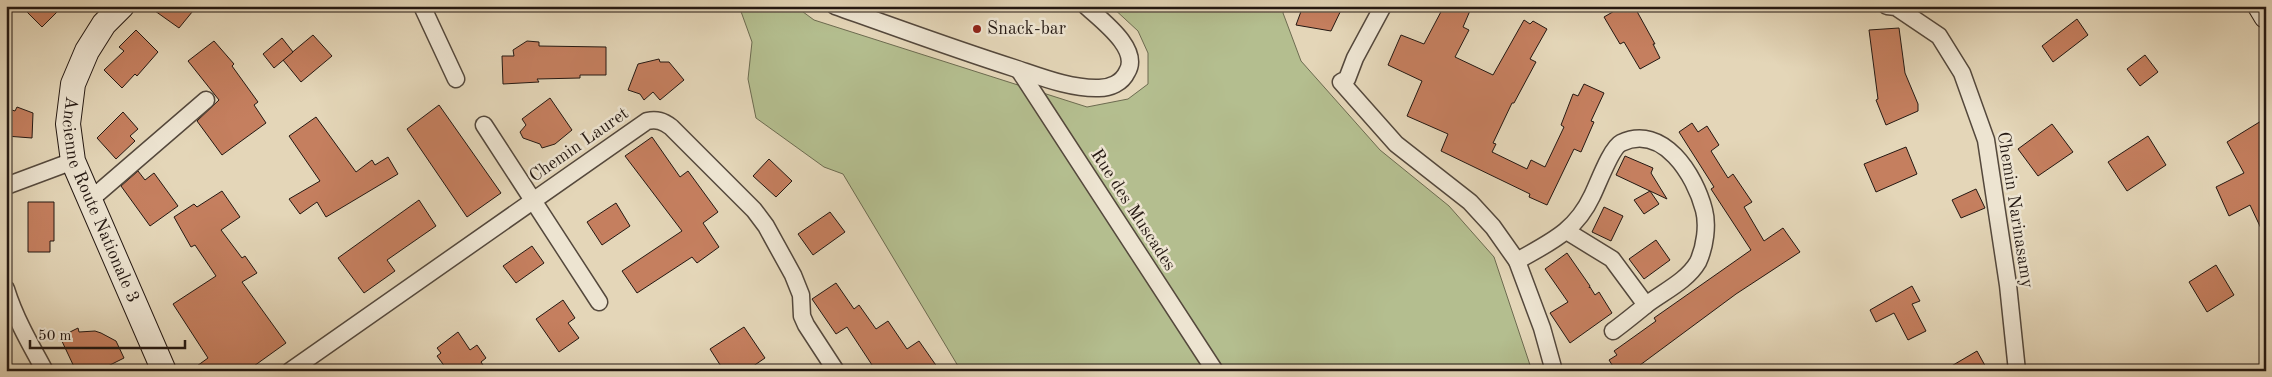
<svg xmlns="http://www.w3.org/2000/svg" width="2272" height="377" font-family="'Old Standard TT',serif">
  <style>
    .green { fill: #b4be8f; stroke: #6c6b50 }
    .building { fill: #c57f5f; stroke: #241812 }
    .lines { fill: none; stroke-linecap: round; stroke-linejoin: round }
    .street-casing { stroke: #54483c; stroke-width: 19 }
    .secondary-casing { stroke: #241812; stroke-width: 26 }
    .street { stroke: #ede4d1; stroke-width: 16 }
    .secondary { stroke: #ede4d1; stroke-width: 24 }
    .poi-dot { fill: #8f2418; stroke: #ede4d1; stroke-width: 2 }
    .labels { text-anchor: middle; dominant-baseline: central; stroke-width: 5; stroke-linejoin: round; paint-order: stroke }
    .poi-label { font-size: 18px; fill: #241812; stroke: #ede4d1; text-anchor: start }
    .street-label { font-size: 18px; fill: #241812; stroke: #ede4d1 }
  </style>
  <rect width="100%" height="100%" fill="#e4d6b8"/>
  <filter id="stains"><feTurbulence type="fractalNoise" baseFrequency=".004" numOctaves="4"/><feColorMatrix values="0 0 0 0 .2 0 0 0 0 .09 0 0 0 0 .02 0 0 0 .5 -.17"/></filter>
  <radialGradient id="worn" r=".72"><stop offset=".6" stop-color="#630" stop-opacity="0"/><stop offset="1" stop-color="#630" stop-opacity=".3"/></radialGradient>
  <path class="green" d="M739,6h56l19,14 273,87 41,-8 20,-15v-31l-10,-22 -27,-25h174l-2,7 18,48 79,89 69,56 45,51 38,114h-571l-118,-197 -19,-7 -68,-49 -8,-39 4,-37z"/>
  <g class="building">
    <path d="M21,6h42l-21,21z"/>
    <path d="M148,6h49l-18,22z"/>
    <path d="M1303,6h40l-12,25 -35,-6z"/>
    <path d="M1444,6h28l-9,21 6,3 -14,27 38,18 31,-55 6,4 3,-3 14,8 -17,30 6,3 -22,41h-2l-19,40 3,1 -4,8 35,17 4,-9 14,7 19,-40 -3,-2 12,-31 5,2 6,-12 20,9 -13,28 3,1 -13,30 -7,-3 -27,56 -18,-8 1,-3 -89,-43 7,-17 -41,-18 15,-35 -34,-16 13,-30 23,9z"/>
    <path d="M1623,6h11l21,38h-2l7,14 -20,11 -16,-27 -4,2 -16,-27z"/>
    <path d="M2077,19l11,16 -35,27 -11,-16z"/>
    <path d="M1899,28l6,45 13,31v7l-32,14 -10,-25 2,-1 -9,-69z"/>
    <path d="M136,30l22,22 -21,24 -2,-2 -13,14 -18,-18 20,-19 -5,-4z"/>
    <path d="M313,35l19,21 -31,26 -18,-22z"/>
    <path d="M282,38l11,14 -19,16 -11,-14z"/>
    <path d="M214,41l20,23 -2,2 26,36 -4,3 12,18 -44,32 -25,-34 22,-21 -31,-39z"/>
    <path d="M527,41l12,1v4l67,1v28h-26v3l-43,1 2,3 -36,2 -1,-28h12l-1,-6z"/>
    <path d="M2145,55l13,17 -18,14 -13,-17z"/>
    <path d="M659,59l1,3h9l15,18 -24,20 -7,-8 -9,8 -4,-6 -12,-4 10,-26z"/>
    <path d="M550,98l22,32 -17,14 -13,4 -2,-4 -17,-6 -3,-6 6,-7 -4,-6z"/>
    <path d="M439,105l62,88 -34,24 -60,-88z"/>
    <path d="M17,107l16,6 -1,25 -26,-2v-28l9,3z"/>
    <path d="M123,112l15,17 -8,7 5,5 -19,18 -19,-21z"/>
    <path d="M316,117l40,55 16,-12 3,5 13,-8 10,17 -72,43 -9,-15 -17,12 -11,-15 31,-18 -31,-45z"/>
    <path d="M2266,118v121l-16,-34 -21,11 -13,-29 28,-14 -17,-31z"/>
    <path d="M1692,123l6,9 9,-6 12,19 -8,6 17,27 5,-4 19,28 -8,5 20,34 19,-13 17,24 -64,42 -104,77h-16l-7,-11 8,-5 -3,-4 42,-30 -2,-3 97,-68 -40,-61 3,-2 -35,-55z"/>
    <path d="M2052,124l21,28 -35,24 -20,-27z"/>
    <path d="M2148,136l18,29 -39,26 -19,-29z"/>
    <path d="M652,137l28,40 8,-6 30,41 -15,11 16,24 -22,16 -5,-6 -55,36 -15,-22 60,-40 -57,-75z"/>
    <path d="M1906,147l11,27 -41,18 -12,-28z"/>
    <path d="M1625,156l28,12 -2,5 16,26 -51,-24z"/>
    <path d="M769,159l23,22 -16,16 -23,-21z"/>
    <path d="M138,171l7,9 9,-7 24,33 -28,20 -29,-40z"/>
    <path d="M1976,189l9,19 -24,10 -9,-18z"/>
    <path d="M222,191l18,26 -19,13 21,28 3,-2 12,17 -15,9 44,61 -39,28h-57l18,-13 -35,-54 43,-28 -21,-31 -4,2 -17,-30 20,-13 3,3z"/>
    <path d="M1650,191l9,13 -15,10 -10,-14z"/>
    <path d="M419,200l17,26 -49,34 8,11 -31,22 -26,-35z"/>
    <path d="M28,202h26v39h-4v11h-22z"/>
    <path d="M616,203l14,23 -28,19 -15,-23z"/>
    <path d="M1604,207l19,9 -12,25 -19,-9z"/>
    <path d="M830,212l15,20 -32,23 -15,-21z"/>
    <path d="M1656,240l14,20 -26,19 -15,-20z"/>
    <path d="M532,246l12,17 -28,20 -13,-17z"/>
    <path d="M1567,253l23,33 -1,2 1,-1 5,8 4,-3 13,21 -42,30 -20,-30 18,-11 -23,-33z"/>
    <path d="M2216,265l18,30 -27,17 -18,-30z"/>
    <path d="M836,283l18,26 5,-4 17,24 12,-8 19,28 12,-8 21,30h-64l-29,-44 -11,7 -24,-35z"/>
    <path d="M1912,286l8,15 -8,3 14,27 -18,9 -14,-27 -18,9 -6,-12z"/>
    <path d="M563,300l12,18 -7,5 11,15 -20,14 -23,-33z"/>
    <path d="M744,327l21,31 -19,13h-22l-14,-22z"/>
    <path d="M78,328l1,4 16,-1 6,2 15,8 8,17 -26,13h-22l-16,-34z"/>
    <path d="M458,332l12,18 7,-5 9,13 -5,4 6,9h-39l-11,-15 4,-3 -4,-5z"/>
    <path d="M1977,351l11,20h-45z"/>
  </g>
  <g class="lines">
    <defs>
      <g id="street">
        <path d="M422,6l34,73"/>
        <path d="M835,6c60,21 119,43 179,62 27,9 57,21 85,20 11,0 23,-5 28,-16 14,-23 -26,-52 -41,-66"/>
        <path d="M1383,6l-28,52 -8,21 -6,3 55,62 74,58 23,25 24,34 25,67 12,43"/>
        <path d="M1887,6l9,1 43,29 23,37 24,67 22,145 9,86"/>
        <path d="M1019,70l196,301"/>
        <path d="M484,125l115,177"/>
        <path d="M6,186l67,-25"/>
        <path d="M90,200l116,-100"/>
        <path d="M1568,232l44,27 34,46"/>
        <path d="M1517,261c33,-19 58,-29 75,-65 6,-12 19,-48 29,-53 42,-20 74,32 83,67 4,15 1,37 -6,52 -11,19 -35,30 -52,43 -11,9 -22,18 -33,26"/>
        <path d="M6,289c9,29 24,55 39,82"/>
        <path d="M290,371l357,-250c10,-2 16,0 24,6l83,83 12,16 27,49 8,20 1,21 4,9 30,46"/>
      </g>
      <g id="secondary">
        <path id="s1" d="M122,6l-18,18 -17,27 -14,33 -5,40 5,37 91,210"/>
        <path d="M2260,6l6,10"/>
      </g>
    </defs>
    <use href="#street" class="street-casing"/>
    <use href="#secondary" class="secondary-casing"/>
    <use href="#street" class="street"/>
    <use href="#secondary" class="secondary"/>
  </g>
  <circle class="poi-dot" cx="977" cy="29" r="5"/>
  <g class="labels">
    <g class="poi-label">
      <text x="987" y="29">Snack-bar</text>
    </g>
    <g class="street-label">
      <text transform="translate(579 145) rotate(-35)">Chemin Lauret</text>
      <text stroke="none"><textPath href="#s1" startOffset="215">Ancienne Route Nationale 3</textPath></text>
      <text transform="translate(1133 210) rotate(57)">Rue des Muscades</text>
      <text transform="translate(2015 210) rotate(81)">Chemin Narinasamy</text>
    </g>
  </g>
  <rect width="2272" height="377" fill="none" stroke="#e4d6b8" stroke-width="25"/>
  <rect x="8" y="8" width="2257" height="362" fill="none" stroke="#241812" stroke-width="2.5"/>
  <rect x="12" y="12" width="2247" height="352" fill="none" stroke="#241812"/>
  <path d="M30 340v8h155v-8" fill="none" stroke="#241812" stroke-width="2.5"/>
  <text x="38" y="340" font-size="15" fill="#241812" stroke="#ede4d1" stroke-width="4" paint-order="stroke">50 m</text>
  <rect width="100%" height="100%" filter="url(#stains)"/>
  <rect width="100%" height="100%" fill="url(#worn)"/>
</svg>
